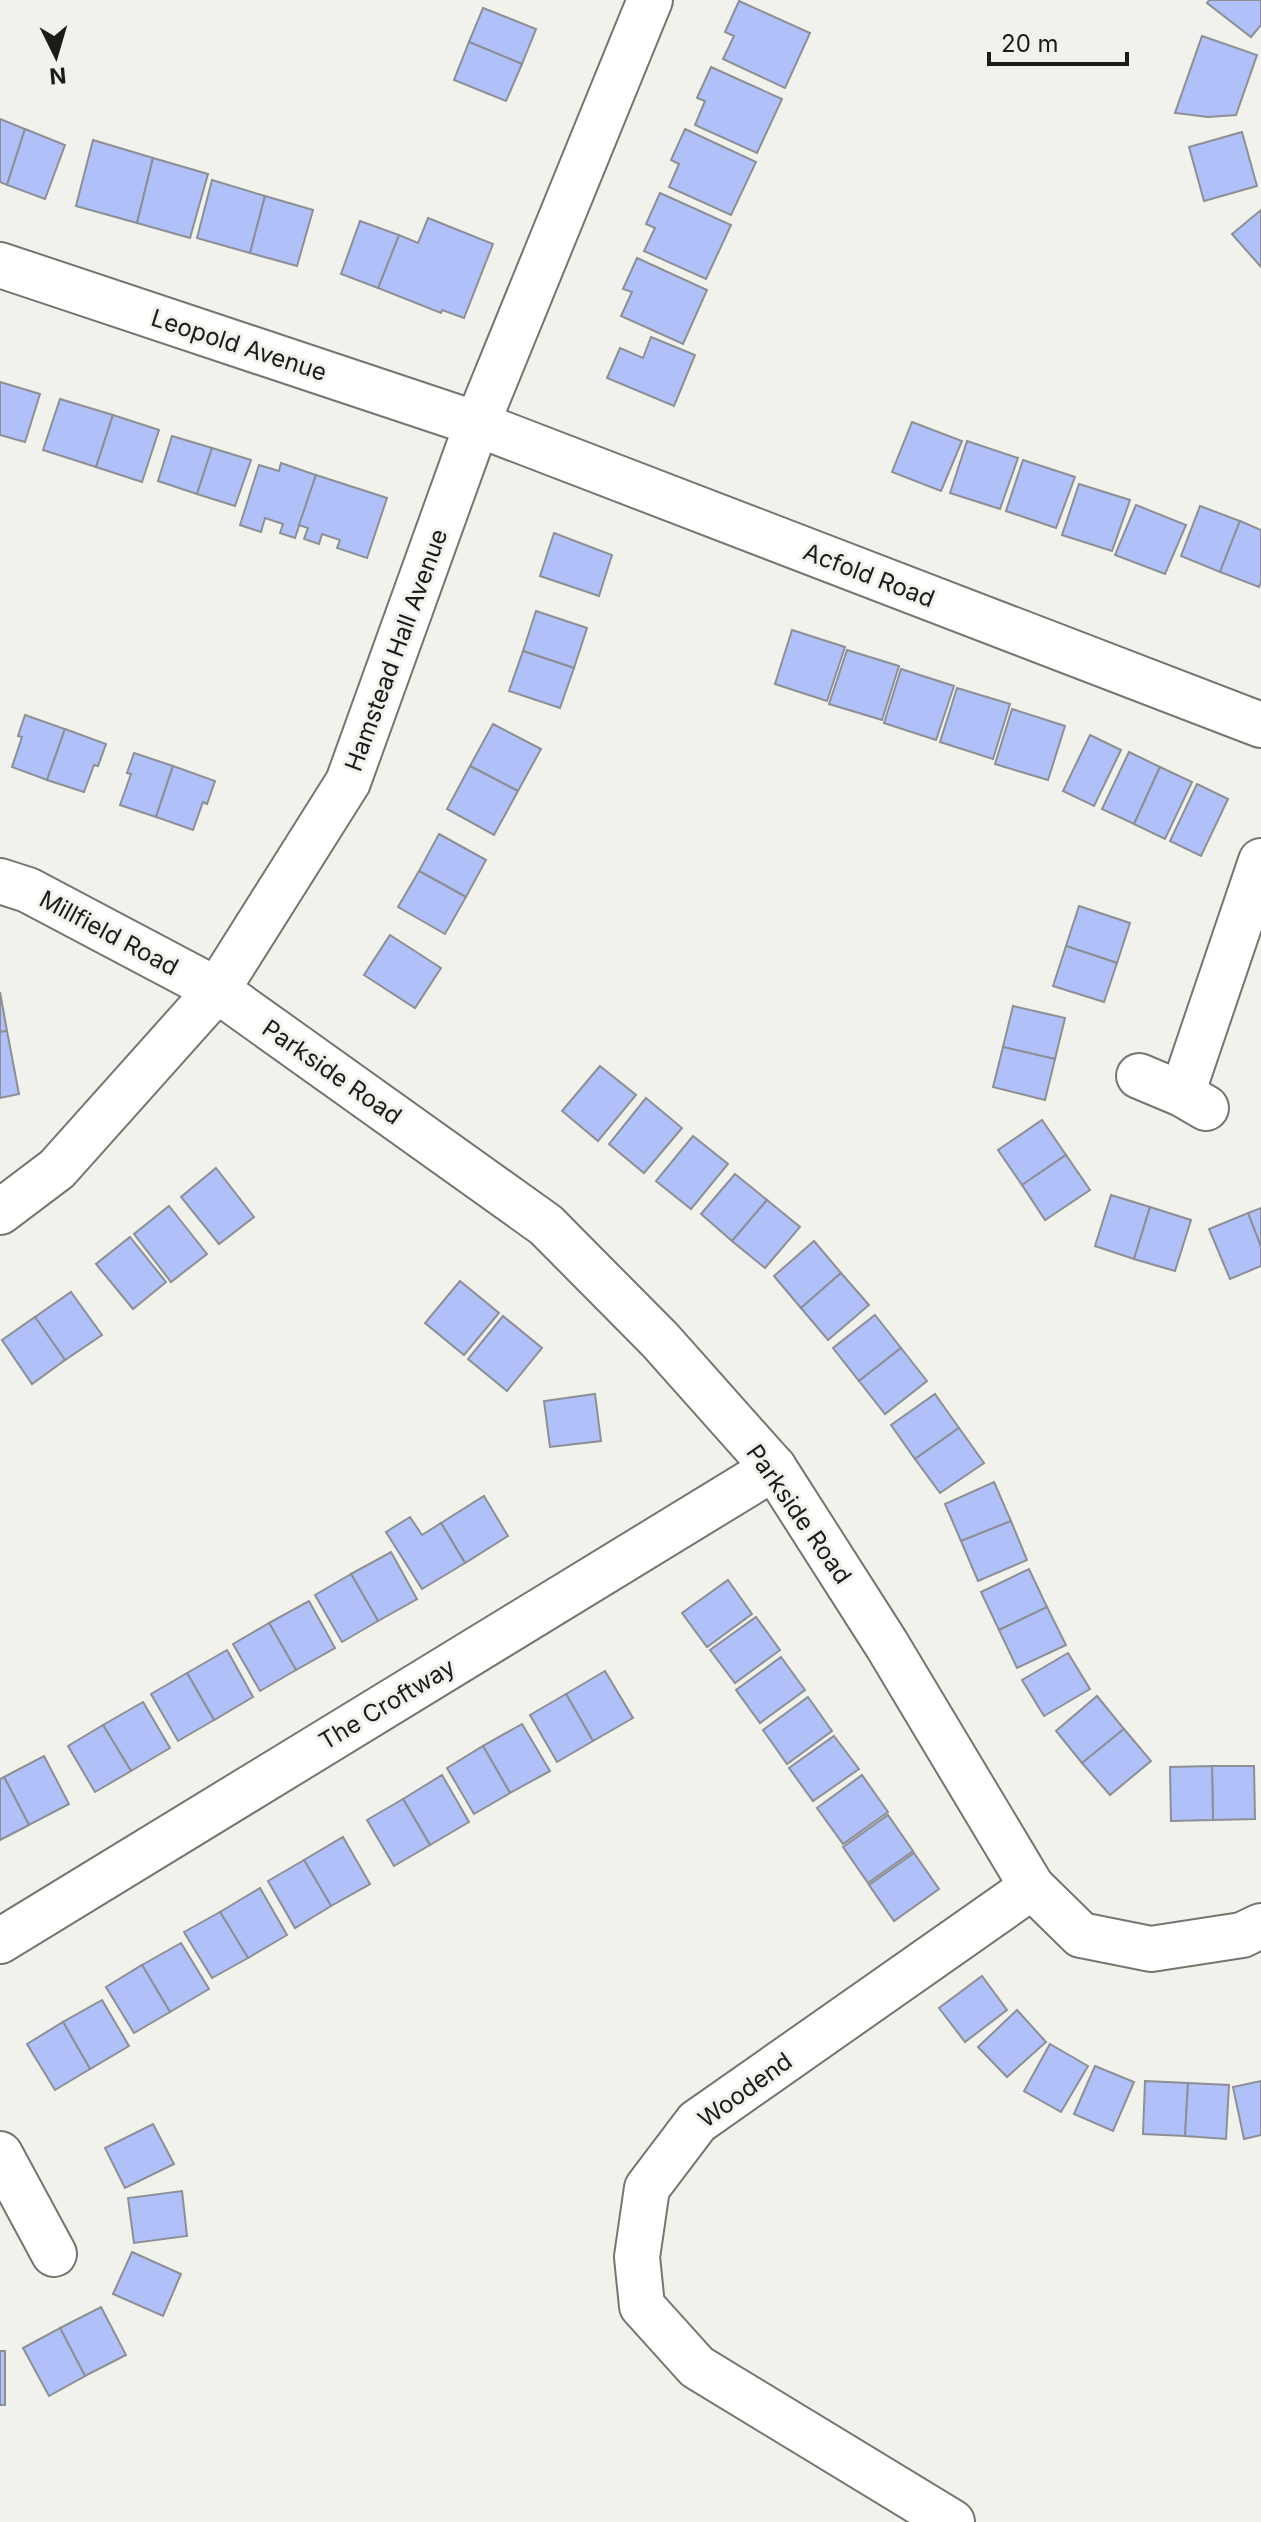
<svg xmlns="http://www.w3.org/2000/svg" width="1261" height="2522" font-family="Inter,sans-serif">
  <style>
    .building { fill: #b0c1fa; stroke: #8d8f95; stroke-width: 2 }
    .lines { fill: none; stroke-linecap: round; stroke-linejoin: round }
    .street-casing { stroke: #757670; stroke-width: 48 }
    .street { stroke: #fff; stroke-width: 44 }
    .labels { text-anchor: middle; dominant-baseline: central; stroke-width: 6; stroke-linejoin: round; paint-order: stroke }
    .street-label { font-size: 24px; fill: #1b1b19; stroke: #f0f2eb }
  </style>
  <rect width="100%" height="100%" fill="#f0f2eb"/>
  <g class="building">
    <path d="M1209,0h52v25l-10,12 -44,-34z"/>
    <path d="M739,1l71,32 -25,55 -62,-29 11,-23 -9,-4z"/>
    <path d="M483,8l53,21 -14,35 -53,-22z"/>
    <path d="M1202,36l55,19 -21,60 -28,2 -33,-4z"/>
    <path d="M469,42l53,22 -16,37 -52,-21z"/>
    <path d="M711,67l71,32 -25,54 -62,-28 10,-24 -8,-3z"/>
    <path d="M0,119l25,10 -18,56 -7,-3z"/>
    <path d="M25,129l40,16 -20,54 -38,-14z"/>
    <path d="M685,129l71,33 -25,53 -62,-28 10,-23 -8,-4z"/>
    <path d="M1242,132l15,54 -53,15 -15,-54z"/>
    <path d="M93,140l60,18 -16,65 -61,-17z"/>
    <path d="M153,158l55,16 -18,64 -53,-15z"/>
    <path d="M212,180l53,16 -15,57 -53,-15z"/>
    <path d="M660,193l71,32 -25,54 -62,-28 11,-23 -9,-4z"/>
    <path d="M265,196l48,14 -16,56 -47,-13z"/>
    <path d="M1261,210v57l-29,-33z"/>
    <path d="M428,218l65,26 -29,74 -22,-8 -1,3 -63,-25 21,-53 19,8z"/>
    <path d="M360,221l39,14 -21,53 -37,-14z"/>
    <path d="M637,258l70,32 -24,54 -62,-28 11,-24 -9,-3z"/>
    <path d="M651,337l44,18 -21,51 -67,-28 13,-30 23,10z"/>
    <path d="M0,382l40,12 -15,48 -25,-7z"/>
    <path d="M60,399l53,16 -17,52 -53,-17z"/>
    <path d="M113,415l46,15 -17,52 -46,-15z"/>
    <path d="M912,422l50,19 -21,50 -49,-19z"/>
    <path d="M172,436l40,12 -15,46 -39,-13z"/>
    <path d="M967,441l51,17 -18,51 -50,-16z"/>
    <path d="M212,448l39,12 -16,46 -38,-12z"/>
    <path d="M1023,460l52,17 -19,51 -50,-17z"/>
    <path d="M281,463l35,12 -21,63 -15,-5 3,-9 -18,-6 -4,14 -21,-7 19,-60 20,6z"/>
    <path d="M316,475l71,23 -20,60 -30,-10 3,-8 -18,-6 -3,10 -15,-5 4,-11 -9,-3z"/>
    <path d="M1079,484l51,16 -18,51 -50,-16z"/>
    <path d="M1136,505l50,20 -21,49 -50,-19z"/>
    <path d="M1200,506l40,15 -20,51 -39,-16z"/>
    <path d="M1240,521l21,9v52l-2,5 -39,-15z"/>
    <path d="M554,533l58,22 -13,41 -59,-20z"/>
    <path d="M536,611l51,17 -13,40 -51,-17z"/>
    <path d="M792,630l53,17 -18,54 -52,-17z"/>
    <path d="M847,650l52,16 -17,54 -53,-16z"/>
    <path d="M523,651l51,17 -14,40 -51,-17z"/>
    <path d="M901,669l53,17 -18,54 -52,-17z"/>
    <path d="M957,688l53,16 -17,55 -53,-17z"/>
    <path d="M1012,709l53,17 -17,54 -53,-16z"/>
    <path d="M25,715l40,14 -18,51 -35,-13 10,-30 -4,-1z"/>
    <path d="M493,724l48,25 -23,42 -48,-25z"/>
    <path d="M65,729l41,15 -8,22 -4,-1 -10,27 -37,-12z"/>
    <path d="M1090,735l31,15 -27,56 -31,-15z"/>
    <path d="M1129,752l31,15 -26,57 -32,-15z"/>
    <path d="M134,753l39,13 -17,51 -36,-12 11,-31 -4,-1z"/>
    <path d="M173,766l42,15 -8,23 -4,-2 -10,28 -37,-13z"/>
    <path d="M470,766l48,25 -24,44 -47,-26z"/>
    <path d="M1160,767l32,15 -27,57 -31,-15z"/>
    <path d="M1197,784l31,15 -27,57 -31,-15z"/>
    <path d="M439,834l47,26 -20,37 -47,-26z"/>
    <path d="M419,871l47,26 -21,37 -47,-27z"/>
    <path d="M1079,906l51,17 -13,40 -51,-17z"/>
    <path d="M390,935l51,33 -26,40 -51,-33z"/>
    <path d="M1066,946l51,17 -13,39 -51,-16z"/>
    <path d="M0,992l7,39 -7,1z"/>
    <path d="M1013,1006l52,12 -10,41 -52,-12z"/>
    <path d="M7,1031l12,63 -19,4v-66z"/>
    <path d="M1003,1047l52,12 -10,41 -52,-13z"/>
    <path d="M600,1066l36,29 -38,46 -36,-30z"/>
    <path d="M646,1098l36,30 -38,45 -35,-29z"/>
    <path d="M1042,1120l24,35 -44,30 -24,-35z"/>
    <path d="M693,1136l35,28 -37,45 -35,-28z"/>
    <path d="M1066,1155l24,35 -45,30 -23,-35z"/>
    <path d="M216,1168l38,49 -35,27 -38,-47z"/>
    <path d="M735,1174l32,26 -35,41 -31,-27z"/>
    <path d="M1111,1195l39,12 -16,52 -39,-13z"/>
    <path d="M767,1200l33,27 -35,41 -33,-27z"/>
    <path d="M169,1206l38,48 -36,28 -37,-48z"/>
    <path d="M1150,1207l41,13 -16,51 -41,-12z"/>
    <path d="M1261,1208v39l-13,-34z"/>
    <path d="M1248,1213l13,34v19l-31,13 -21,-50z"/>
    <path d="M130,1237l36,45 -33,27 -37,-45z"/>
    <path d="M814,1241l27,32 -40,35 -27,-32z"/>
    <path d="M841,1273l28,32 -41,35 -27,-32z"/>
    <path d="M460,1281l39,32 -35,42 -39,-32z"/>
    <path d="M71,1292l31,43 -37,25 -30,-43z"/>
    <path d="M875,1315l26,33 -42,33 -26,-33z"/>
    <path d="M503,1316l39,32 -35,43 -39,-32z"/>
    <path d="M35,1317l30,43 -33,24 -30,-44z"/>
    <path d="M901,1348l26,33 -42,33 -26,-33z"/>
    <path d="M595,1394l6,47 -51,6 -6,-46z"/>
    <path d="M935,1394l24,34 -44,31 -24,-34z"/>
    <path d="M959,1428l25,35 -44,30 -25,-34z"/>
    <path d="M994,1482l17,39 -50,20 -16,-37z"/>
    <path d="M484,1496l24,40 -43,27 -24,-40z"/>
    <path d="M410,1517l12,18 19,-12 24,40 -43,26 -36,-57z"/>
    <path d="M1011,1521l16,39 -49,21 -17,-40z"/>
    <path d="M391,1552l26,47 -39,22 -27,-47z"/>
    <path d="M1029,1569l18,38 -48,23 -18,-38z"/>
    <path d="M351,1574l27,47 -36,21 -27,-47z"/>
    <path d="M728,1580l24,34 -45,33 -25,-34z"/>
    <path d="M309,1601l26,47 -39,22 -27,-47z"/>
    <path d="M1047,1607l19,38 -49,23 -18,-38z"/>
    <path d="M756,1617l24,33 -45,33 -25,-33z"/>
    <path d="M269,1623l27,47 -36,21 -27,-47z"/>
    <path d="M227,1650l26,47 -39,23 -27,-47z"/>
    <path d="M1068,1653l22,36 -46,27 -22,-36z"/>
    <path d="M781,1657l24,33 -45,33 -24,-33z"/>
    <path d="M605,1671l28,47 -40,23 -27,-47z"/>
    <path d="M187,1673l27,47 -36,21 -27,-47z"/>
    <path d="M566,1694l27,47 -36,21 -27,-47z"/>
    <path d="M1097,1696l27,33 -42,34 -26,-32z"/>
    <path d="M808,1697l24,34 -45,33 -24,-34z"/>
    <path d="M143,1702l27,46 -39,23 -28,-46z"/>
    <path d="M522,1724l28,47 -40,22 -27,-47z"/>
    <path d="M103,1725l28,46 -36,21 -27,-46z"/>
    <path d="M1124,1729l27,32 -41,34 -28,-32z"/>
    <path d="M834,1736l25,33 -46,32 -24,-33z"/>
    <path d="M483,1746l27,47 -36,21 -27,-46z"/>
    <path d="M44,1756l25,48 -40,21 -25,-48z"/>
    <path d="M1212,1766h42l1,53 -42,1z"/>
    <path d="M1212,1766l1,54 -42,1 -1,-54z"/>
    <path d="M442,1775l27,47 -39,23 -27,-46z"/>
    <path d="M862,1775l26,37 -45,32 -26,-36z"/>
    <path d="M4,1777l25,48 -29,15v-61z"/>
    <path d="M403,1799l27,46 -36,21 -27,-46z"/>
    <path d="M888,1815l25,36 -45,32 -25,-36z"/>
    <path d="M343,1837l27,47 -39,22 -27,-46z"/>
    <path d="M914,1853l25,36 -45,32 -25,-36z"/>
    <path d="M304,1860l27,46 -36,22 -27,-47z"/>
    <path d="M260,1888l27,47 -39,23 -28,-46z"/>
    <path d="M220,1912l28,46 -36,20 -28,-46z"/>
    <path d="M181,1943l28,46 -39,23 -28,-47z"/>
    <path d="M142,1965l28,47 -36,21 -28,-46z"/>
    <path d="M982,1976l25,34 -42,32 -26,-34z"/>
    <path d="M102,2000l27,46 -39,23 -27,-47z"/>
    <path d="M1017,2010l29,32 -39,35 -29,-30z"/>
    <path d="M63,2022l27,47 -35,21 -28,-46z"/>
    <path d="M1050,2044l38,22 -27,46 -37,-21z"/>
    <path d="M1095,2066l39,16 -21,49 -39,-17z"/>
    <path d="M1145,2081l43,2 -3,53 -42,-2z"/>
    <path d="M1261,2081v54l-17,4 -11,-52z"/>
    <path d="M1188,2083l41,2 -3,54 -41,-3z"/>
    <path d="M153,2124l21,40 -49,24 -20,-40z"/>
    <path d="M182,2191l5,45 -53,7 -6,-45z"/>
    <path d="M132,2252l49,22 -18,42 -50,-22z"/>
    <path d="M101,2307l25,48 -41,21 -25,-48z"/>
    <path d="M60,2328l25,48 -36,20 -26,-48z"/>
    <rect x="0" y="2351" width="5" height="54"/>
  </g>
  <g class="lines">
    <defs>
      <g id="street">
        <path d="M0,265l477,159 784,301"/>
        <path d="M0,881l28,9 189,100 329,235 114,115 114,128 113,177 145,242 49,48 70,14 91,-14 19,-9"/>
        <path d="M1139,1076l43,18 24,14"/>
        <path d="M1182,1094l79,-233"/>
        <path d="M0,1212l57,-43 160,-179 131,-208 129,-358 173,-424"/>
        <path d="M0,1941l774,-473"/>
        <path d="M0,2154l54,100"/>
        <path d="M952,2522l-255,-155 -55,-61 -5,-49 10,-69 50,-66 335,-235"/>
      </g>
    </defs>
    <use href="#street" class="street-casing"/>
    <use href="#street" class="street"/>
  </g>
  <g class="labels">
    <g class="street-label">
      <text transform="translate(239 345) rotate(18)">Leopold Avenue</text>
      <text transform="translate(869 575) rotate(21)">Acfold Road</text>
      <text transform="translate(396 650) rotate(-70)">Hamstead Hall Avenue</text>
      <text transform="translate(109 933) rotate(28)">Millfield Road</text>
      <text transform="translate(332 1072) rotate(35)">Parkside Road</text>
      <text transform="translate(799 1514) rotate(55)">Parkside Road</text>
      <text transform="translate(387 1704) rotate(-31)">The Croftway</text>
      <text transform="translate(745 2090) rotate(-36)">Woodend</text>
    </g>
  </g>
  <g transform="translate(56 56) rotate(175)" stroke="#f0f2eb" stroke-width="6" paint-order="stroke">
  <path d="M0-6L14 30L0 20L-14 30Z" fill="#1b1b19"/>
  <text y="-12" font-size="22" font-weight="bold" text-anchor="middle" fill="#1b1b19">N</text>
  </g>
  <path d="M989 52v12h138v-12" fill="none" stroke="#1b1b19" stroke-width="4"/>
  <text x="1001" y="52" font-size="24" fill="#1b1b19" stroke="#f0f2eb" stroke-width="6" paint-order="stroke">20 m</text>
</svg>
